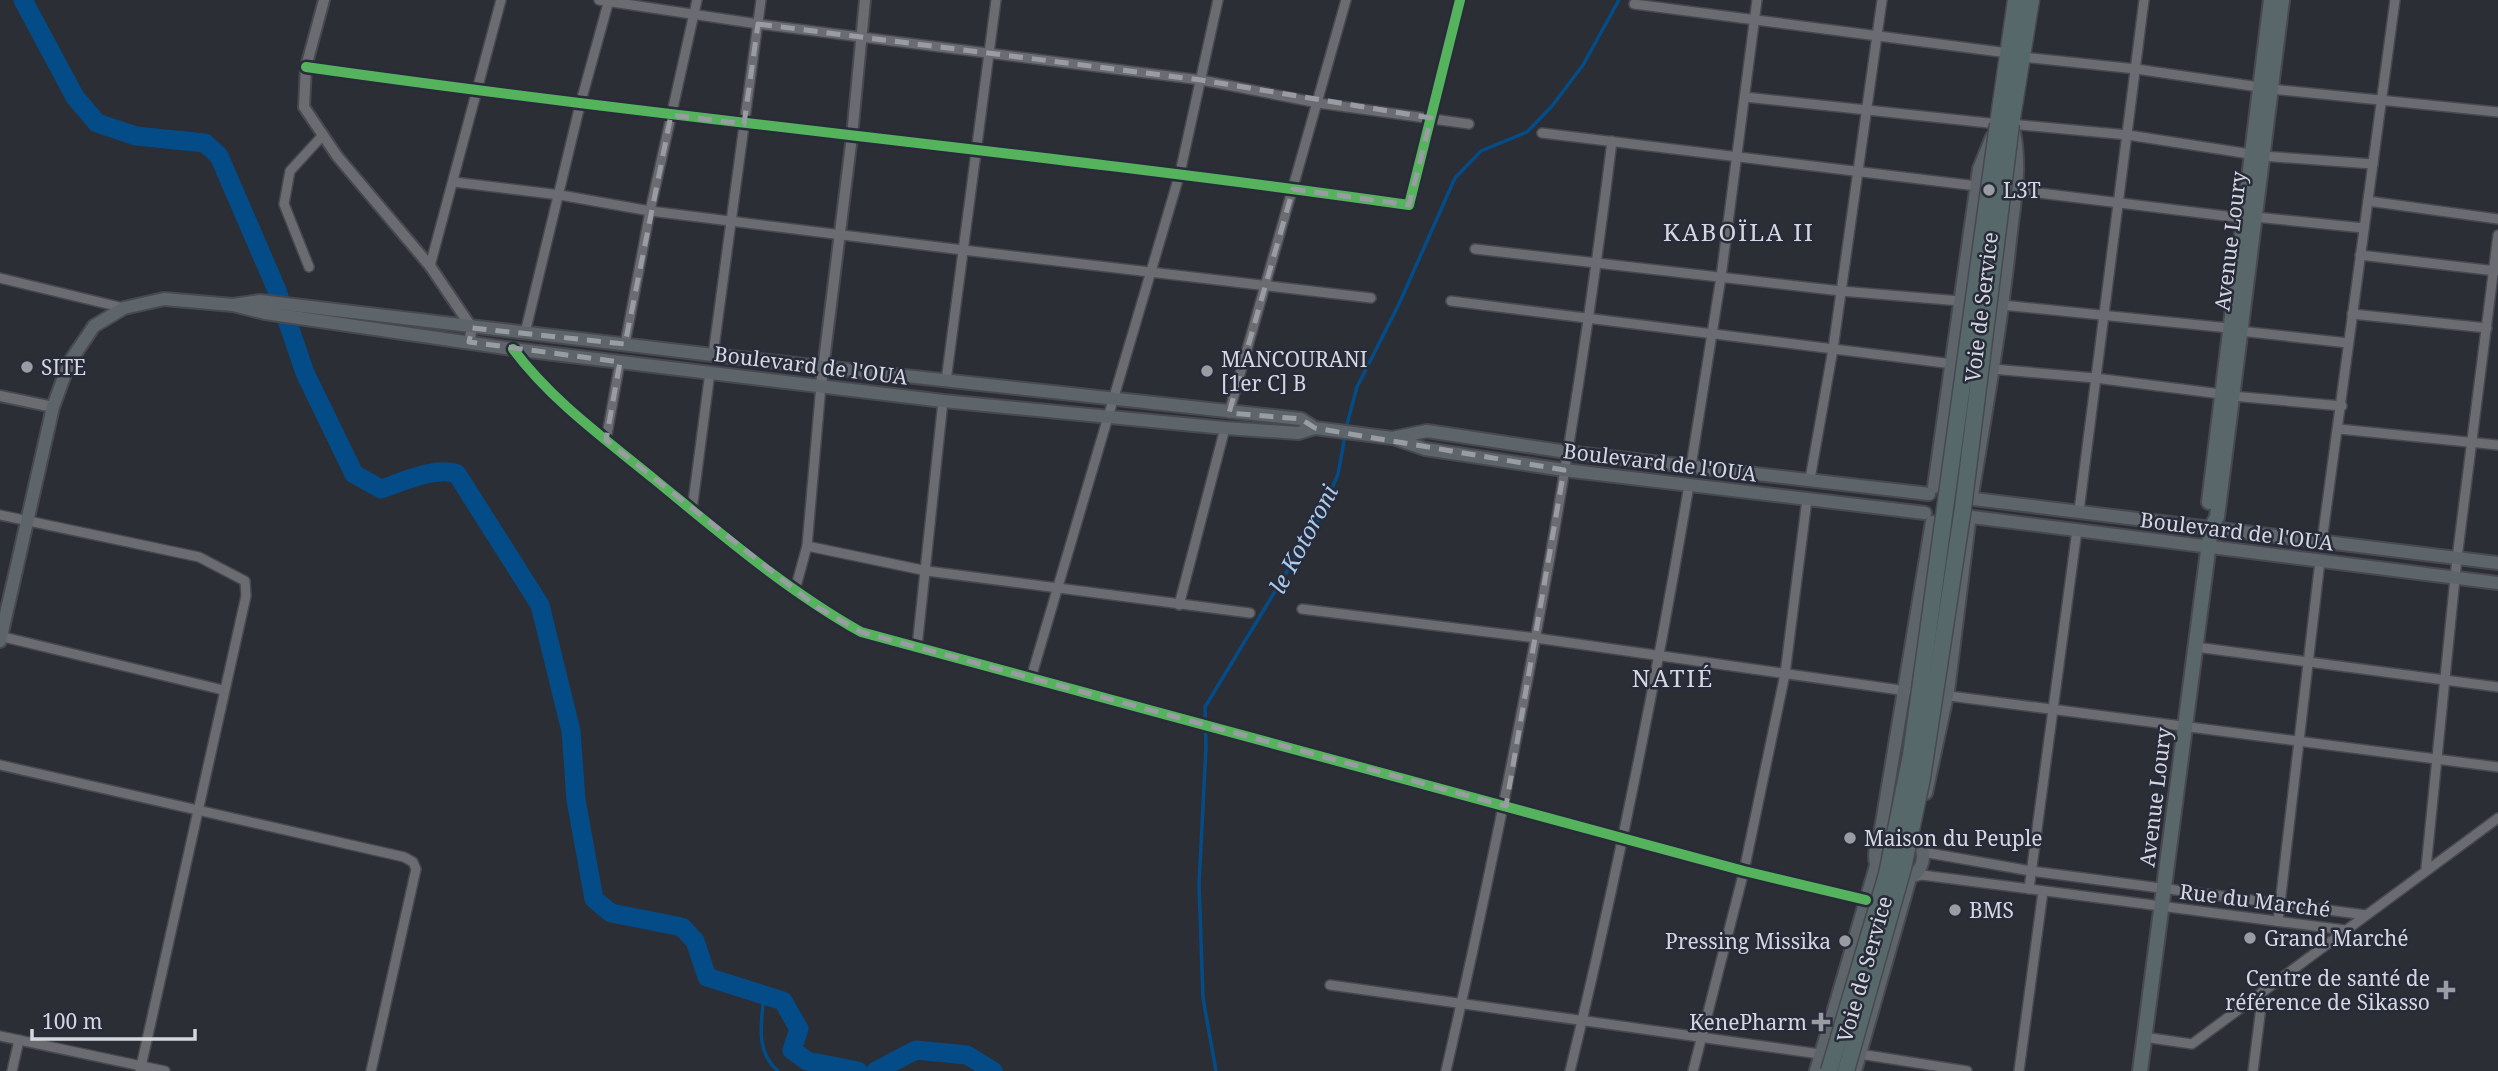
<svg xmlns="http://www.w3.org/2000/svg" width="2498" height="1071" font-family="'Noto Serif',serif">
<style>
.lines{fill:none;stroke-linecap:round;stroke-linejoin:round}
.stream{stroke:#044c87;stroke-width:3.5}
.river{stroke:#044c87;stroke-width:19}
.minor-casing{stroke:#484950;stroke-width:12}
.tertiary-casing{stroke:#484950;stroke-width:14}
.secondary-casing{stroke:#484950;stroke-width:16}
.primary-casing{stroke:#484950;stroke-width:18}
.trunk-casing{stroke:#484950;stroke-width:19}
.minor{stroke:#6b6c71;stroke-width:9}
.tertiary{stroke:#6b6c71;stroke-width:10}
.secondary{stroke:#5d656a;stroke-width:12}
.primary{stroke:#59666a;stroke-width:14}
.trunk{stroke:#56686a;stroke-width:16}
.trunk-bridge-casing{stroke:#484950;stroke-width:19;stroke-linecap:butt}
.trunk-bridge{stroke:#56686a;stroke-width:16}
.cycleway-casing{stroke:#282b39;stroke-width:15}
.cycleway{stroke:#56b35d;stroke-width:10}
.marked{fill:none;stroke:#9a9ca4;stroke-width:5;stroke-dasharray:14 9;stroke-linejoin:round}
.poi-dot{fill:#9a9ca4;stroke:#282b39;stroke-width:2.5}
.labels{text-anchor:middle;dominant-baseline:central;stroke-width:5;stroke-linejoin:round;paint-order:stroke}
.poi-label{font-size:21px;fill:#d5d7e0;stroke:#282b39;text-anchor:start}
.street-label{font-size:21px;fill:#d5d7e0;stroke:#282b39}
.water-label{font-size:23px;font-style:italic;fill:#aacaee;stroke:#282b39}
.quarter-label{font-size:24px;letter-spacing:2px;fill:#d5d7e0;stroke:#282b39}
</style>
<rect width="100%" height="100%" fill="#2c2e35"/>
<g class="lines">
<g class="stream">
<path d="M1346,428L1357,387L1399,304L1455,178L1481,151L1527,132L1552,106L1583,65L1619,0"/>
<path d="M764,993C762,1022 754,1050 778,1071"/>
<path d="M1216,1071L1203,998L1199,885L1206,747L1205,707L1320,517L1338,474L1345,436"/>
</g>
<g class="river">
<path d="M23,0L75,97L97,123L136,136L205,143L219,156L276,288L305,373L354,474L381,489C402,482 436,466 457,474L540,605L571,731L576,800L594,899L611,913L682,927L695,941L707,977L783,1001L799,1029L792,1050L807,1061L858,1071"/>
<path d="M876,1071L916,1050L967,1055L993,1071"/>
</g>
<g class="minor-casing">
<g id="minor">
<path d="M599,0L758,24L1201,80L1318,103L1469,124"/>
<path d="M1634,4L2008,53"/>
<path d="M2022,57L2136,69L2259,87"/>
<path d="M306,67C673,119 1042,153 1409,205L1460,0"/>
<path d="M2271,89L2498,112"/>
<path d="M1745,97L1998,124"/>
<path d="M2011,124L2128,135L2250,154"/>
<path d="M1542,133L1977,186"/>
<path d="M2262,156L2373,164"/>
<path d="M454,182L560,195L650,211L963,250L1371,298"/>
<path d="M2015,190L2242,218"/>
<path d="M2368,201L2498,219"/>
<path d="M2255,217L2364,228"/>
<path d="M1475,249L1841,291L1960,301"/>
<path d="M2360,255L2496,271"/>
<path d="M430,266L501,0"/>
<path d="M309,267L284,204L290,171L323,135"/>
<path d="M0,278L124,308"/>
<path d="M1451,301L1953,364"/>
<path d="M2002,305L2229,328"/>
<path d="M2352,314L2487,328"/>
<path d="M2240,331L2348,343"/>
<path d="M525,333L580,105L609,0"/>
<path d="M625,344L650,211L697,0"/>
<path d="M513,349C552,401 604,438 654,479C720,533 786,590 861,632L1744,871L1866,900"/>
<path d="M713,355L761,0"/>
<path d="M1993,369L2095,378L2221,394"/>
<path d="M946,381L996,0"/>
<path d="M2232,396L2342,406"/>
<path d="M1229,413L1346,0"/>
<path d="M2339,429L2498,445"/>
<path d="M606,440L620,362"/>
<path d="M1691,466L1721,277L1757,0"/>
<path d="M1810,479L1833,349L1882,0"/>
<path d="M692,510L710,372"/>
<path d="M2079,511L2144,0"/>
<path d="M0,515L199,557L245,581L246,596L140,1071"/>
<path d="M2322,541L2395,0"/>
<path d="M807,546L927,571L1250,613"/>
<path d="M795,590L807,546L821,385"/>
<path d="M1179,605L1225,428"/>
<path d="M1302,609L1536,638L1907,691"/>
<path d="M0,636L223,690"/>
<path d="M917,647L943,401"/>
<path d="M2196,647L2498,687"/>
<path d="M1031,678L1180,173L1218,0"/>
<path d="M1942,695L2498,767"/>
<path d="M0,765L404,857L413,862L416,869L371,1071"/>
<path d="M1923,852L2031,871L2366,915"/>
<path d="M2426,868L2457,558L2498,235"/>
<path d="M1910,878L1922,875L2345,930"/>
<path d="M2029,889L2077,530"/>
<path d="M2278,921L2320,561"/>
<path d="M1330,985L1820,1054"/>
<path d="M0,1036L165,1071"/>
<path d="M2144,1037L2192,1044L2498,818"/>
<path d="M1860,1054L1967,1071"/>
<path d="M12,1071L19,1040"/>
<path d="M1446,1071C1516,764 1574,454 1612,141"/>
<path d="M1570,1071C1617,877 1656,682 1689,485"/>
<path d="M1693,1071L1744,871L1785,674L1807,499"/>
<path d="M2019,1071L2043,891"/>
<path d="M2253,1071L2263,991"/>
</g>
</g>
<g class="tertiary-casing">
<g id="tertiary">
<path d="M324,0L306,67L304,107L337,156L430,266L472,328L469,342"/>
<path d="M821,385L852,136L865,0"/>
<path d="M0,396L53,407"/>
</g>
</g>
<g class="secondary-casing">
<g id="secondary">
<path d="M233,305L260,301L713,355L1301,419L1315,428L1392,438L1427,431L1567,452L1929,494"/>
<path d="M1396,439L1425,449L1564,470L1925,513"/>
<path d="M1934,487L1979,169L1992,137"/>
<path d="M1972,495C1986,410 2001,326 2010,240C2014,203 2022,165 2013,128"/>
<path d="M1974,499L2498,563"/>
<path d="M1972,517L2498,583"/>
<path d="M0,641L53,407L69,363L94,326L124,308L164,299L233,305L265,313L513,349L943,401L1225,428L1298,433L1315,428"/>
<path d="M1926,793L1948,691L1969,522"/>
<circle cx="1899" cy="856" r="24"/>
<path d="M1879,841L1932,522"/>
<path d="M1816,1071L1876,866"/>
<path d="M1855,1071L1910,878"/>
</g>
</g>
<g class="primary-casing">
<g id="primary">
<path d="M2209,502L2271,0"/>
<path d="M2140,1071L2211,528L2217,517L2282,0"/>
</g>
</g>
<g class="trunk-casing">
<g id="trunk">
<path d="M1998,124L2016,0"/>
<path d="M2011,124L2031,0"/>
</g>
</g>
<use href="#minor" class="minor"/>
<use href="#tertiary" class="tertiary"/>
<use href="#secondary" class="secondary"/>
<use href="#primary" class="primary"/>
<use href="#trunk" class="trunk"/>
<g class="trunk-bridge-casing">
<g id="trunk-bridge">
<path d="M1829,1071L1887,874L1911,755L1998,124"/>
<path d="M1846,1071L1903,868L1922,778L1963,508L2011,124"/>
</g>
</g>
<use href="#trunk-bridge" class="trunk-bridge"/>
<g class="cycleway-casing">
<g id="cycleway">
<path d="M306,67C673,119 1042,153 1409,205L1460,0"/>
<path d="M513,349C552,401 604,438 654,479C720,533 786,590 861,632L1744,871L1866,900"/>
</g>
</g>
<use href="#cycleway" class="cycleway"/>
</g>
<path class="marked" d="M758,24L1201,80L1431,118L1409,205L1293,189L1229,413L1301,419L1315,428L1564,470L1506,806L861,632L817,607L606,440L620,362L469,342L472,328L625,344L671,115L744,124Z"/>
<g class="poi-dot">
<circle cx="1989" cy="190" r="7"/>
<circle cx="27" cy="367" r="7"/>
<circle cx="1207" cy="371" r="7"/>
<circle cx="1850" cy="838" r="7"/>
<circle cx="1955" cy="910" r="7"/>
<circle cx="2250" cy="938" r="7"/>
<circle cx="1845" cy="941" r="7"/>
<path d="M2442.5 979.5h7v7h7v7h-7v7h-7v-7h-7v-7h7z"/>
<path d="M1817.5 1011.5h7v7h7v7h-7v7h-7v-7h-7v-7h7z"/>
</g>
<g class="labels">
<g class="poi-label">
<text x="2003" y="190">L3T</text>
<text x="1221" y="359">MANCOURANI<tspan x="1221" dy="24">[1er C] B</tspan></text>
<text x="41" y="367">SITE</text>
<text x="1864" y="838">Maison du Peuple</text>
<text x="1969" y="910">BMS</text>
<text x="2264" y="938">Grand Marché</text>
<text x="1831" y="941" text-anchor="end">Pressing Missika</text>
<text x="2430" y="978" text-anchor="end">Centre de santé de<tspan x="2430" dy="24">référence de Sikasso</tspan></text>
<text x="1807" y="1022" text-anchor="end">KenePharm</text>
</g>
<g class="street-label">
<text transform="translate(2230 241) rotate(-83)">Avenue Loury</text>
<text transform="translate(1981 307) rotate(-83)">Voie de Service</text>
<text transform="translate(811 365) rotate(7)">Boulevard de l'OUA</text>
<text transform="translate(1660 462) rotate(7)">Boulevard de l'OUA</text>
<text transform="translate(2237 531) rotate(7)">Boulevard de l'OUA</text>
<text transform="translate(2155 797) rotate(-83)">Avenue Loury</text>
<text transform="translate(2255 900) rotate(7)">Rue du Marché</text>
<text transform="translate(1864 969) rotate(-74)">Voie de Service</text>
</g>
<g class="water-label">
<text transform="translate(1303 539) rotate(-62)">le Kotoroni</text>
</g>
<g class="quarter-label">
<text x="1739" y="231">KABOÏLA II</text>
<text x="1673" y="677">NATIÉ</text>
</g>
</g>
<path d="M32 1029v10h163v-10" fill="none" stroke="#d5d7e0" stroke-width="3.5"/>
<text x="42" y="1029" font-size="21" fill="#d5d7e0" stroke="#282b39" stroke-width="5" paint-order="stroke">100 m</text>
</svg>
